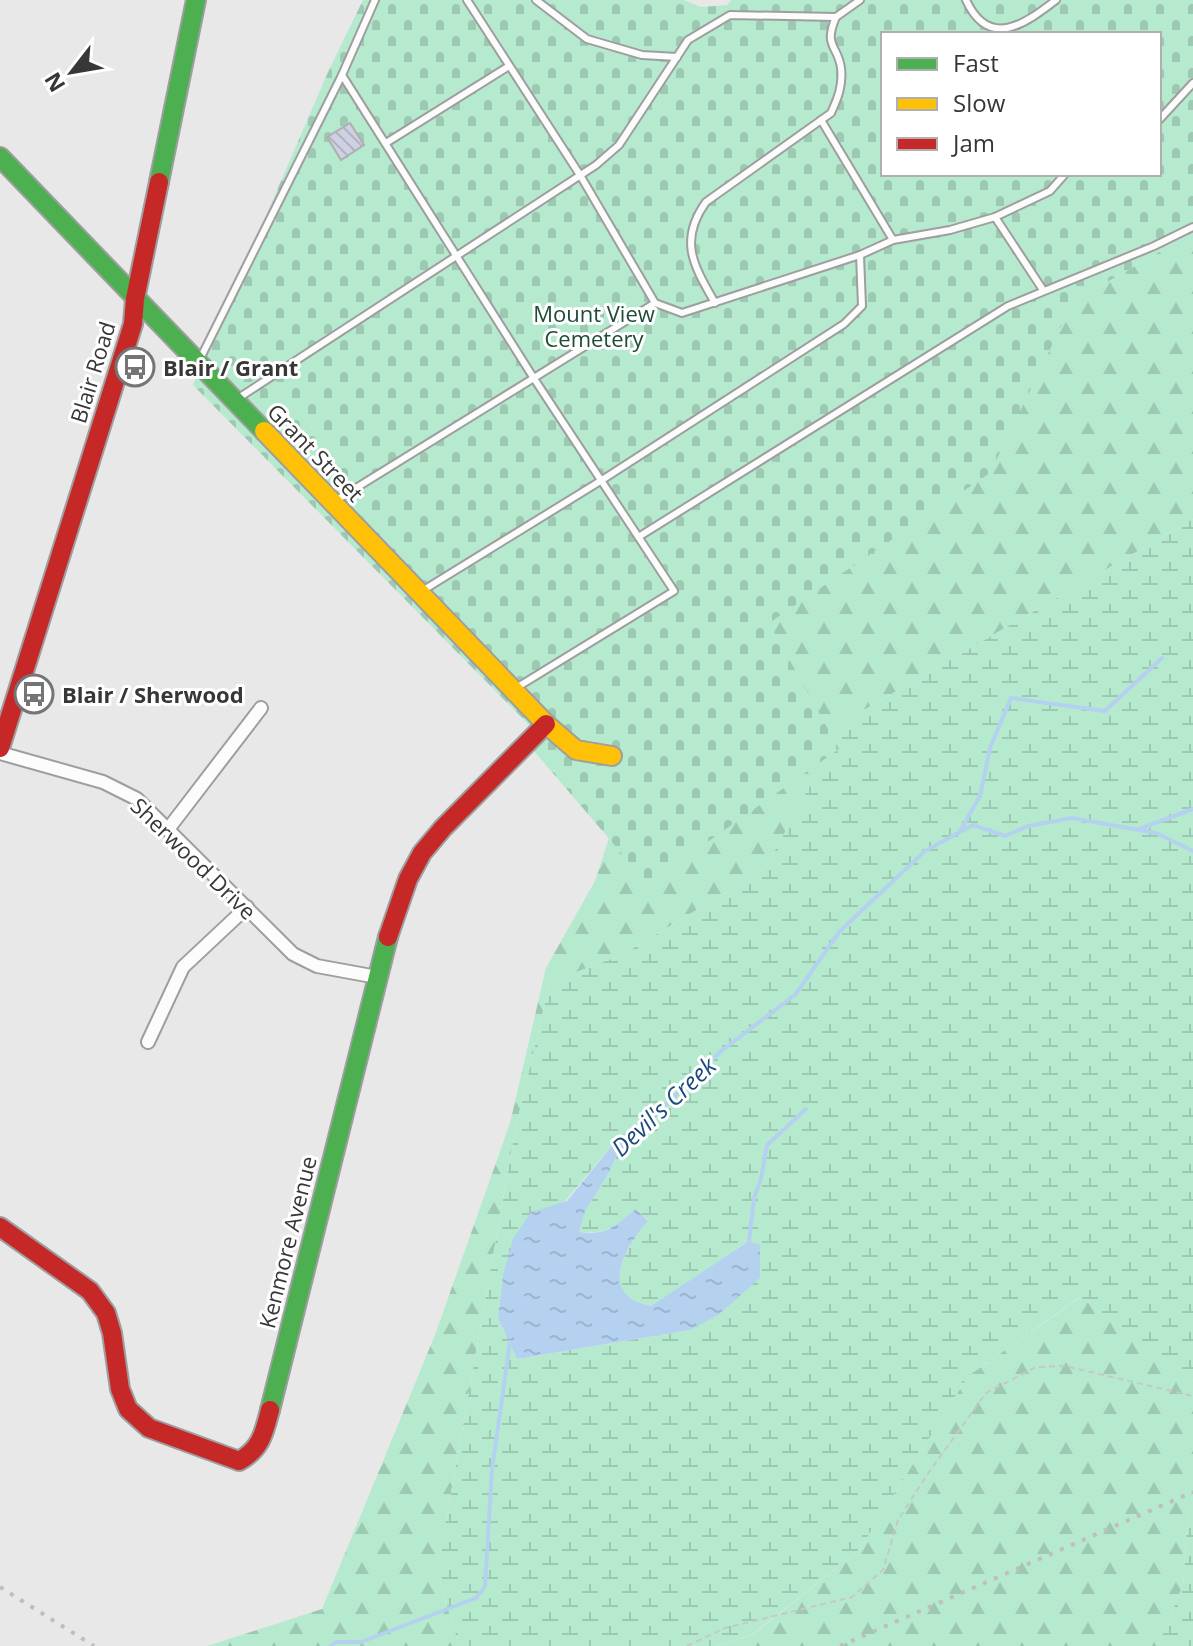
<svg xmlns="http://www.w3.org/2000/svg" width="1193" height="1646" font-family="'Open Sans',sans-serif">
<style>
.forest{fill:url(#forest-firs)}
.wetland{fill:url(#wetland-marsh);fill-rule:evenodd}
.cemetery{fill:url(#cemetery-stones);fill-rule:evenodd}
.water{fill:url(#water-ripples)}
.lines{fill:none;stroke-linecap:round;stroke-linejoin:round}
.stream{stroke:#b4d1f0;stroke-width:4}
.building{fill:url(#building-back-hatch);stroke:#afafaf;stroke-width:2}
.lane-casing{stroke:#9e9e9f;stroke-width:10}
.street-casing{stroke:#9e9e9f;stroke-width:16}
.fast-casing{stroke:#9e9e9f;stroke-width:22}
.slow-casing{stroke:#9e9e9f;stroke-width:22}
.jam-casing{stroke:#9e9e9f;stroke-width:22}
.path{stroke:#c7c7c8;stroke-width:2;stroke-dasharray:6 4;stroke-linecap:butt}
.lane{stroke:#fcfcfc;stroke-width:6}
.street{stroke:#fcfcfc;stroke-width:12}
.fast{stroke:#4caf50;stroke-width:18}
.slow{stroke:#ffc107;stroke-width:18}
.jam{stroke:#c62828;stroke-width:18}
.rail{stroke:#bebebe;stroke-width:4;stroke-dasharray:4 8;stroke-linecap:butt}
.labels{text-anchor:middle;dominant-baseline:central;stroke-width:6;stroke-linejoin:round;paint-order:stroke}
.park-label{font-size:22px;fill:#1f4c35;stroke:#fff}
.poi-label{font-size:22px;font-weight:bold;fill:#373738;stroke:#fff;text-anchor:start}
.street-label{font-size:22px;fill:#373738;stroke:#fff}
.water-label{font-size:24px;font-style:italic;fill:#1a4b7b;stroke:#fff}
</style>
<defs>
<pattern id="forest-firs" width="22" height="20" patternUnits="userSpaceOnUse" patternTransform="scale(2)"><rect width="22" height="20" fill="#b6eacf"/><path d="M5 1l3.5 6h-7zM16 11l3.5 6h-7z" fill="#9dc9b2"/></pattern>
<pattern id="wetland-marsh" width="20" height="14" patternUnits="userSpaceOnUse" patternTransform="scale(2)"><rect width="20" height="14" fill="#b6eacf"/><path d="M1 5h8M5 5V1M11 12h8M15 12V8" fill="none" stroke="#9dc9b2"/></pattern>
<pattern id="cemetery-stones" width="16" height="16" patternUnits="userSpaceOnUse" patternTransform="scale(2)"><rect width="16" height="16" fill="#b6eacf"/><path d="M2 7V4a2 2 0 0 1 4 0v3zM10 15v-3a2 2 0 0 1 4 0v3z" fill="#9dc9b2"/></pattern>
<pattern id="water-ripples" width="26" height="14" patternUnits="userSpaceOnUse" patternTransform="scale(2)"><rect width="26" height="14" fill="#b4d1f0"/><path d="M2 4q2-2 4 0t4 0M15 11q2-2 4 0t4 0" fill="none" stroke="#9bb4cf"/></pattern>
<pattern id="building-back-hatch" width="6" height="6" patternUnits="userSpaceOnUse" patternTransform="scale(2)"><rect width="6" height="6" fill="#cfd0e1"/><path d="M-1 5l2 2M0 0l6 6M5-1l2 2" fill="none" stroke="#b2b3c2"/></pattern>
</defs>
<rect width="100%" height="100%" fill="#e8e8e9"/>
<g class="forest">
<path d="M1193,232V519L845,721L765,869L622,955L550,982L516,1126L437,1572L459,1646H207L322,1609L435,1335L510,1123L546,968L595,881L609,838L768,623L1073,302Z"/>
<path d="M1081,1297L1193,1381V1509L1188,1511L1183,1585L1158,1646H717L754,1634L859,1550L968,1376Z"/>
</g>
<g class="wetland">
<path d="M1193,519V1381L1080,1297L968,1376L859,1550L753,1634L717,1646H459L437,1572L516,1126L550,982L622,955L765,869L845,721ZM619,1137L637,1141L618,1153L607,1176L585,1211L578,1232C606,1235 615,1226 636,1210L648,1220C634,1239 601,1281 633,1300C638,1303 646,1304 652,1306L749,1241L690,1330L517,1359L498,1318L503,1275Z"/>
<path d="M1193,1509V1646H1158L1183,1585L1188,1511Z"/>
</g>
<path class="cemetery" d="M363,0H684L701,7L727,5L731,0H1193V232L1073,302L990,473L769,623L839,749L648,884L527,743L535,731L193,385L328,72ZM883,34H1159V174H883Z"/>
<path class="water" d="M646,1119L654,1122L637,1141L618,1153L607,1176L585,1211L579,1232C606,1236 615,1226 636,1209L648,1221C633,1238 602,1281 633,1300C638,1303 646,1304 651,1306L749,1241L760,1245V1278L718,1315L690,1330L517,1359L498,1318L503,1275L513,1239L531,1212L567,1201L619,1137Z"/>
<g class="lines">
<g class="stream">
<path d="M1139,829L1193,809"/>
<path d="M960,831L980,796L990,748L1011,698L1105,711L1162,658"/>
<path d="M646,1124L721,1051L795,995L840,931L925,851L973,825L1005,836L1028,826L1072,818L1156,833L1193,851"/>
<path d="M749,1241L754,1198L761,1179L767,1145L806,1109"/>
<path d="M331,1646L336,1642H361L476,1598L485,1587L492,1470L510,1342"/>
</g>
</g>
<path class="building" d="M350,123L364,145L341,160L327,137Z"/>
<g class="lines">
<g class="lane-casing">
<g id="lane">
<path d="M467,0L580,175L655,303"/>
<path d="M536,0L587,39L642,55L677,57"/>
<path d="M966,0C989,50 1025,24 1056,0"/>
<path d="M342,75L533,377L674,591L516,688"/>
<path d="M821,120L893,240"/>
<path d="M1159,120L1193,83"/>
<path d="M386,143L509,66"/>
<path d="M995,217L1043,290"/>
<path d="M715,303C694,266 678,241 706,202L831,113C838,98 843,85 841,68C838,45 823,47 836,17"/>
<path d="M199,361L342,75L375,0"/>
<path d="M237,399L596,165L619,145L688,40L730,15L836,17L860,0"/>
<path d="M335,501L655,303L682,313L860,255L893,240L950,230L995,217L1050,191L1065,174"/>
<path d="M640,536L1008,306L1154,246L1193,227"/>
<path d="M422,591L602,480L844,324L862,306L860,255"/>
</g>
</g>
<g class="street-casing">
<g id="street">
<path d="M0,753L103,782L137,799L293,954L317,966L377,977"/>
<path d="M169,828L261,708"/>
<path d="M148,1042L183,967L247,907"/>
</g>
</g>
<g class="fast-casing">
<g id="fast">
<path d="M0,157L264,431"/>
<path d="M159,182L196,0"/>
<path d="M270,1410L388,937"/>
</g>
</g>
<g class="slow-casing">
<path id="slow" d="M264,431L546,724L576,750L612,756"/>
</g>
<g class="jam-casing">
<g id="jam">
<path d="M0,748L133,324L135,299L159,182"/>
<path d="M388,937L408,879L422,853L443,828L546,724"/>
<path d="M0,1227L90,1291L106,1313L112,1333L120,1389L128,1409L149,1428L239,1461C261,1449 264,1433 270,1410"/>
</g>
</g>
<path class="path" d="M687,1646L725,1628L852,1597L883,1570L898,1520L929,1472L986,1393L1036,1367L1065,1366L1193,1396"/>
<use href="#lane" class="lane"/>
<use href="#street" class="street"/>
<use href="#fast" class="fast"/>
<use href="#slow" class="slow"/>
<use href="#jam" class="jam"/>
<g class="rail">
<path d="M0,1587L94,1646"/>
<path d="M840,1646L1193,1492"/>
</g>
</g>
<defs>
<g id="bus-ring" transform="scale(2)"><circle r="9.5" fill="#fff" stroke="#757576" stroke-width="1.5"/><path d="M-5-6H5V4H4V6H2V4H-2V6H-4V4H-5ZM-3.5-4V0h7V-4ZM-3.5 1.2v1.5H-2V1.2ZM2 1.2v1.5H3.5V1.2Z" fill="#757576"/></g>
</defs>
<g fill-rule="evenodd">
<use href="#bus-ring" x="135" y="367"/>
<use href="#bus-ring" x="34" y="694"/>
</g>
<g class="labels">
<g class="park-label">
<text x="594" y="313">Mount View<tspan x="594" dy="25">Cemetery</tspan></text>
</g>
<g class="poi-label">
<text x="163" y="367">Blair / Grant</text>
<text x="62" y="694">Blair / Sherwood</text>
</g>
<g class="street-label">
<text transform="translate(92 372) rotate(-73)">Blair Road</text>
<text transform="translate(316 452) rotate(46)">Grant Street</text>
<text transform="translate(194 858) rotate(44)">Sherwood Drive</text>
<text transform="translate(287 1242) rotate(-76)">Kenmore Avenue</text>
</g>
<g class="water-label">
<text transform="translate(663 1106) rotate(-43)">Devil's Creek</text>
</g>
</g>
<rect x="881" y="32" width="280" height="144" fill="#ffffff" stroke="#afafaf" stroke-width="2"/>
<rect x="897" y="58" width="40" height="12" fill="#4caf50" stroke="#afafaf" stroke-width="2"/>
<text x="953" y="72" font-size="24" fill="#373738">Fast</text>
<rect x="897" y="98" width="40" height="12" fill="#ffc107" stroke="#afafaf" stroke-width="2"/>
<text x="953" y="112" font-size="24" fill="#373738">Slow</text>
<rect x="897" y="138" width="40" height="12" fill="#c62828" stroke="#afafaf" stroke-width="2"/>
<text x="953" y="152" font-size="24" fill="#373738">Jam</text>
<g transform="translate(72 72) rotate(239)" stroke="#ffffff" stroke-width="6" paint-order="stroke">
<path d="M0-6L14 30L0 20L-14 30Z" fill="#373738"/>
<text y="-12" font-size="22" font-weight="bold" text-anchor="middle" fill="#373738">N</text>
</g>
</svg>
